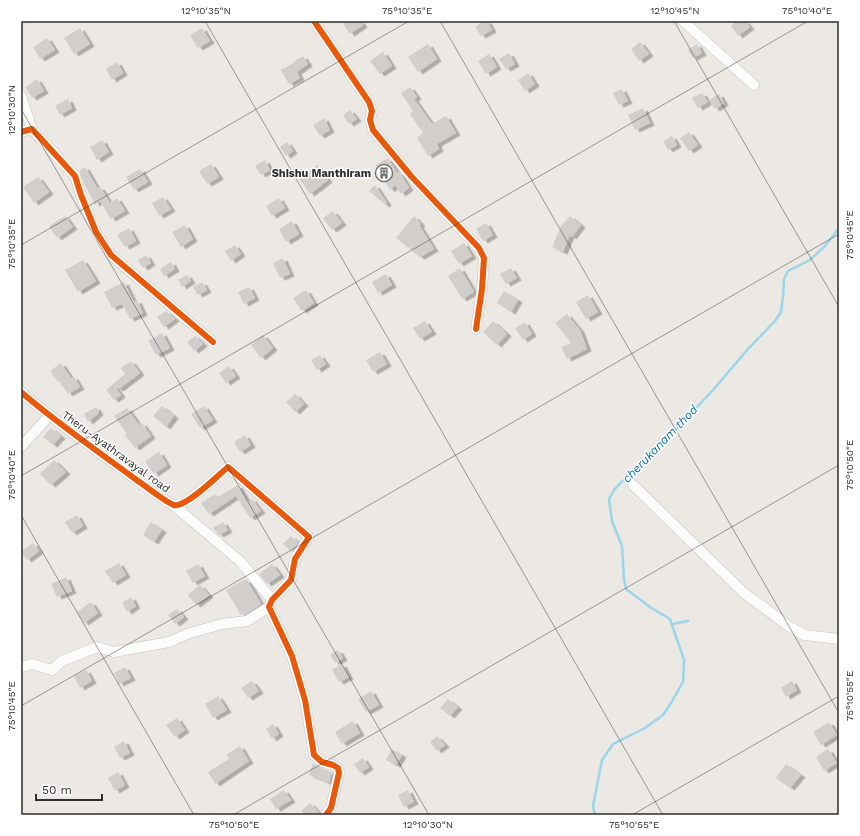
<svg xmlns="http://www.w3.org/2000/svg" width="860" height="836" font-family="'Work Sans',sans-serif">
<style>
.lines{fill:none;stroke-linecap:round;stroke-linejoin:round}
.stream{stroke:#99d6ec;stroke-width:2.5}
.building{fill:#d1cecb;filter:url(#shadow)}
.minor-casing{stroke:#c5c4c5;stroke-width:11}
.minor{stroke:#fcfcfb;stroke-width:10}
.cycleway-casing{stroke:#fff;stroke-width:8}
.cycleway{stroke:#e8590c;stroke-width:6}
.ticks{fill:none;stroke:#2e2e2e;stroke-width:1;stroke-opacity:0.45}
.labels{text-anchor:middle;dominant-baseline:central;stroke-width:3;stroke-linejoin:round;paint-order:stroke}
.poi-label{font-size:11px;font-weight:bold;fill:#2e2e2e;stroke:#fff;text-anchor:end}
.street-label{font-size:11px;fill:#2e2e2e;stroke:#fff}
.water-label{font-size:12px;font-style:italic;fill:#0d6fa3;stroke:#fff}
.neatline{fill:none;stroke:#2e2e2e;stroke-width:1.5}
.ticks-label{font-size:10px;text-anchor:middle;fill:#2e2e2e}
</style>
<defs>
<filter id="shadow"><feDropShadow dx="4.5" dy="2.5" stdDeviation="0" flood-color="#0004"/></filter>
</defs>
<rect width="100%" height="100%" fill="#ece8e4"/>
<g class="lines">
<g class="stream">
<path d="M672,624L688,621"/>
<path d="M595,815L593,806L602,760L613,744L645,728L663,715L671,703L683,682L684,660L670,619L650,607L626,589L624,579L622,546L612,521L609,499L614,490L627,476L666,440L713,390L748,349L775,321L781,312L783,297L784,279L788,271L810,260L825,246L839,228"/>
</g>
</g>
<g class="building">
<path d="M347,21H360L363,25L350,34L343,24Z"/>
<path d="M484,21H487L492,30L481,36L475,27Z"/>
<path d="M737,21H745L750,27L738,36L731,26Z"/>
<path d="M80,28L90,44L74,54L64,38Z"/>
<path d="M202,28L210,41L198,48L190,35Z"/>
<path d="M47,38L55,50L40,59L33,47Z"/>
<path d="M640,42L649,54L639,61L631,49Z"/>
<path d="M428,44L437,59L418,72L408,57Z"/>
<path d="M697,44L702,53L693,58L688,50Z"/>
<path d="M383,52L392,66L380,74L370,61Z"/>
<path d="M509,53L515,64L506,69L499,59Z"/>
<path d="M489,54L497,67L486,74L478,61Z"/>
<path d="M303,56L308,64L297,72L300,78L289,84L281,70L295,62L294,61Z"/>
<path d="M117,62L123,73L112,80L106,69Z"/>
<path d="M528,73L535,84L525,91L518,80Z"/>
<path d="M37,79L44,91L32,98L25,87Z"/>
<path d="M410,87L417,97L414,99L432,124L446,116L456,133L437,144L439,149L428,156L417,138L423,133L410,114L413,111L401,93Z"/>
<path d="M622,89L628,101L619,105L613,93Z"/>
<path d="M702,93L708,102L698,108L692,98Z"/>
<path d="M719,94L724,103L715,109L709,100Z"/>
<path d="M68,99L72,108L60,115L55,106Z"/>
<path d="M643,108L650,123L635,130L628,115Z"/>
<path d="M350,110L357,119L349,124L343,115Z"/>
<path d="M324,118L330,130L320,136L313,125Z"/>
<path d="M689,132L698,145L689,151L680,138Z"/>
<path d="M672,136L677,145L668,150L663,141Z"/>
<path d="M102,140L109,152L97,160L90,147Z"/>
<path d="M287,142L293,151L286,156L280,147Z"/>
<path d="M388,158L397,173L399,172L409,188L401,194L395,185L390,190L376,165Z"/>
<path d="M265,160L270,170L261,175L255,166Z"/>
<path d="M211,164L219,177L207,184L199,171Z"/>
<path d="M317,165L328,180L310,194L299,179Z"/>
<path d="M85,167L97,188L100,187L110,203L117,198L125,211L111,219L100,201L95,204L85,185L79,171Z"/>
<path d="M140,169L148,182L134,190L126,177Z"/>
<path d="M38,177L49,192L34,203L23,187Z"/>
<path d="M375,185L387,203L385,205L369,191Z"/>
<path d="M163,197L171,209L159,216L152,203Z"/>
<path d="M279,198L285,208L272,216L266,206Z"/>
<path d="M333,211L342,223L332,230L323,218Z"/>
<path d="M65,216L73,227L57,238L49,226Z"/>
<path d="M414,216L421,224L419,225L434,249L420,257L396,238Z"/>
<path d="M570,216L581,225L572,237L570,235L563,252L552,247L561,226Z"/>
<path d="M292,221L299,234L286,242L279,229Z"/>
<path d="M486,223L493,235L483,241L476,229Z"/>
<path d="M185,225L193,239L181,247L172,232Z"/>
<path d="M129,228L136,241L125,247L117,235Z"/>
<path d="M464,243L472,256L459,264L451,251Z"/>
<path d="M235,245L241,254L231,261L225,251Z"/>
<path d="M146,255L151,263L143,268L138,260Z"/>
<path d="M283,258L290,274L280,278L273,263Z"/>
<path d="M83,260L96,281L78,292L65,270Z"/>
<path d="M171,262L175,269L164,276L160,269Z"/>
<path d="M460,268L474,292L462,299L448,276Z"/>
<path d="M511,268L517,278L506,284L500,274Z"/>
<path d="M386,274L392,285L378,293L372,282Z"/>
<path d="M187,275L191,281L182,287L178,280Z"/>
<path d="M124,282L134,302L137,300L143,313L130,319L122,304L112,308L104,292Z"/>
<path d="M202,282L207,290L198,295L193,287Z"/>
<path d="M249,287L255,298L244,304L238,292Z"/>
<path d="M306,290L314,303L302,311L293,298Z"/>
<path d="M504,291L518,300L511,312L497,303Z"/>
<path d="M588,295L598,312L586,319L576,302Z"/>
<path d="M166,311L175,319L164,327L157,317Z"/>
<path d="M567,314L580,330L587,349L567,359L561,347L571,343L555,323Z"/>
<path d="M425,321L432,332L420,339L413,328Z"/>
<path d="M493,321L507,334L497,345L483,332Z"/>
<path d="M525,322L532,334L523,340L515,328Z"/>
<path d="M162,333L170,348L156,355L148,341Z"/>
<path d="M263,335L273,348L261,358L251,345Z"/>
<path d="M195,336L203,344L194,351L187,342Z"/>
<path d="M380,352L387,364L373,372L366,360Z"/>
<path d="M320,355L326,364L317,370L311,360Z"/>
<path d="M131,361L140,373L119,389L114,385L121,395L114,400L106,390L125,374L121,368Z"/>
<path d="M61,363L71,378L74,377L80,387L68,394L59,381L58,382L50,371Z"/>
<path d="M229,366L236,376L226,383L219,373Z"/>
<path d="M295,394L304,404L295,412L286,402Z"/>
<path d="M162,406L174,416L166,427L153,416Z"/>
<path d="M204,406L213,420L200,428L191,414Z"/>
<path d="M96,407L99,413L88,422L84,414Z"/>
<path d="M127,408L139,425L142,423L151,436L135,448L125,435L127,434L114,416Z"/>
<path d="M51,428L61,436L53,445L43,437Z"/>
<path d="M245,435L251,445L240,452L234,442Z"/>
<path d="M159,452L167,465L154,474L145,461Z"/>
<path d="M54,460L66,472L51,485L40,474Z"/>
<path d="M238,485L248,502L252,499L261,511L250,518L236,496L209,514L201,503L215,494L218,497Z"/>
<path d="M77,515L83,526L72,533L65,522Z"/>
<path d="M151,522L162,530L154,542L143,535Z"/>
<path d="M223,522L228,530L219,535L213,528Z"/>
<path d="M291,536L298,542L292,552L283,544Z"/>
<path d="M33,543L39,551L27,560L21,552Z"/>
<path d="M119,563L126,575L113,583L105,571Z"/>
<path d="M198,564L205,576L193,583L186,571Z"/>
<path d="M272,564L280,575L267,584L259,574Z"/>
<path d="M66,577L72,591L57,597L51,584Z"/>
<path d="M244,580H247L261,604L245,615H241L226,590Z"/>
<path d="M200,585L209,595L196,605L188,595Z"/>
<path d="M131,597L136,606L127,612L122,603Z"/>
<path d="M91,602L98,613L84,623L77,612Z"/>
<path d="M177,609L184,617L175,624L168,615Z"/>
<path d="M338,650L343,658L335,663L330,655Z"/>
<path d="M342,664L349,677L339,682L332,670Z"/>
<path d="M125,667L131,678L119,684L114,673Z"/>
<path d="M86,670L92,681L80,688L74,676Z"/>
<path d="M252,681L259,691L248,698L241,688Z"/>
<path d="M792,681L797,690L786,697L781,688Z"/>
<path d="M371,691L379,705L366,712L358,699Z"/>
<path d="M218,696L227,710L213,718L205,704Z"/>
<path d="M448,699L458,707L450,716L440,708Z"/>
<path d="M177,718L185,730L175,737L166,725Z"/>
<path d="M353,721L360,733L342,744L335,732Z"/>
<path d="M829,722L837,735L821,745L813,732Z"/>
<path d="M273,724L279,734L272,739L266,729Z"/>
<path d="M437,736L445,745L437,751L430,742Z"/>
<path d="M124,741L130,753L120,758L114,747Z"/>
<path d="M240,746L249,761L215,784L208,772L229,759L227,754Z"/>
<path d="M392,749L402,755L396,765L386,760Z"/>
<path d="M828,749L837,763L824,771L816,757Z"/>
<path d="M363,758L369,767L360,773L354,764Z"/>
<path d="M313,763L320,768L332,772L329,783L309,775Z"/>
<path d="M786,764L801,775L790,788L776,778Z"/>
<path d="M118,772L125,785L115,791L108,778Z"/>
<path d="M284,790L291,800L276,809L270,799Z"/>
<path d="M408,790L414,802L404,807L398,795Z"/>
<path d="M310,803L320,814V815H305L301,811Z"/>
</g>
<g class="lines">
<g class="minor-casing">
<g id="minor">
<path d="M314,21L369,102L372,111L370,120L373,130L411,176L479,248L484,258L482,289L476,329"/>
<path d="M683,21L754,85"/>
<path d="M21,96L32,129"/>
<path d="M21,132L32,129L75,176L81,195L96,232L111,255L213,342"/>
<path d="M21,392C58,424 99,452 138,481C144,485 168,504 174,505C186,508 218,475 228,467L309,537L295,559L291,580L272,600L269,607L292,656L305,700L314,755L322,762L333,765L338,768L339,773L331,808L326,815"/>
<path d="M21,447L49,416"/>
<path d="M633,485L744,593L790,627L805,635L839,639"/>
<path d="M173,505L240,561L272,600"/>
<path d="M21,667L32,664L52,670L62,661L97,647L114,652L169,642L190,633L222,624L247,621L269,607"/>
</g>
</g>
<use href="#minor" class="minor"/>
<g class="cycleway-casing">
<g id="cycleway">
<path d="M314,21L369,102L372,111L370,120L373,130L411,176L479,248L484,258L482,289L476,329"/>
<path d="M21,132L32,129L75,176L81,195L96,232L111,255L213,342"/>
<path d="M21,392C58,424 99,452 138,481C144,485 168,504 174,505C186,508 218,475 228,467L309,537L295,559L291,580L272,600L269,607L292,656L305,700L314,755L322,762L333,765L338,768L339,773L331,808L326,815"/>
</g>
</g>
<use href="#cycleway" class="cycleway"/>
</g>
<path class="ticks" d="M205,21L663,815M440,21L839,713M674,21L839,307M21,109L429,815M21,245L409,21M21,476L808,21M21,515L194,815M21,706L839,234M233,815L839,465M632,815L839,696"/>
<defs>
<g id="building-ring" transform="scale(0.9)"><circle r="9.5" fill="#fff" stroke="#706f6e" stroke-width="1.5"/><path d="M-4-6H4V6H1V3H-1V6H-4ZM-2.5-4.3h1.7v1.8h-1.7ZM.8-4.3h1.7v1.8H.8ZM-2.5-1h1.7V.8h-1.7ZM.8-1h1.7V.8H.8Z" fill="#706f6e"/></g>
</defs>
<g fill-rule="evenodd">
<use href="#building-ring" x="384" y="173"/>
</g>
<g class="labels">
<g class="poi-label">
<text x="371" y="173">Shishu Manthiram</text>
</g>
<g class="street-label">
<text transform="translate(116 452) rotate(36)">Theru-Ayathravayal road</text>
</g>
<g class="water-label">
<text transform="translate(660 444) rotate(-46)">cherukanam thod</text>
</g>
</g>
<rect width="860" height="836" fill="none" stroke="#ffffff" stroke-width="44"/>
<path d="M36 794v6h66v-6" fill="none" stroke="#2e2e2e" stroke-width="2"/>
<text x="42" y="794" font-size="12" fill="#2e2e2e" stroke="#ffffff" stroke-width="3" paint-order="stroke">50 m</text>
<rect x="22" y="22" width="816" height="792" class="neatline"/>
<g class="ticks-label">
<text x="206" y="14">12°10'35"N</text>
<text x="407" y="14">75°10'35"E</text>
<text x="675" y="14">12°10'45"N</text>
<text x="807" y="14">75°10'40"E</text>
<text transform="translate(11 110) rotate(-90)" y="4">12°10'30"N</text>
<text transform="translate(849 235) rotate(-90)" y="4">75°10'45"E</text>
<text transform="translate(11 244) rotate(-90)" y="4">75°10'35"E</text>
<text transform="translate(849 465) rotate(-90)" y="4">75°10'50"E</text>
<text transform="translate(11 475) rotate(-90)" y="4">75°10'40"E</text>
<text transform="translate(849 696) rotate(-90)" y="4">75°10'55"E</text>
<text transform="translate(11 706) rotate(-90)" y="4">75°10'45"E</text>
<text x="234" y="828">75°10'50"E</text>
<text x="428" y="828">12°10'30"N</text>
<text x="634" y="828">75°10'55"E</text>
</g>
</svg>
